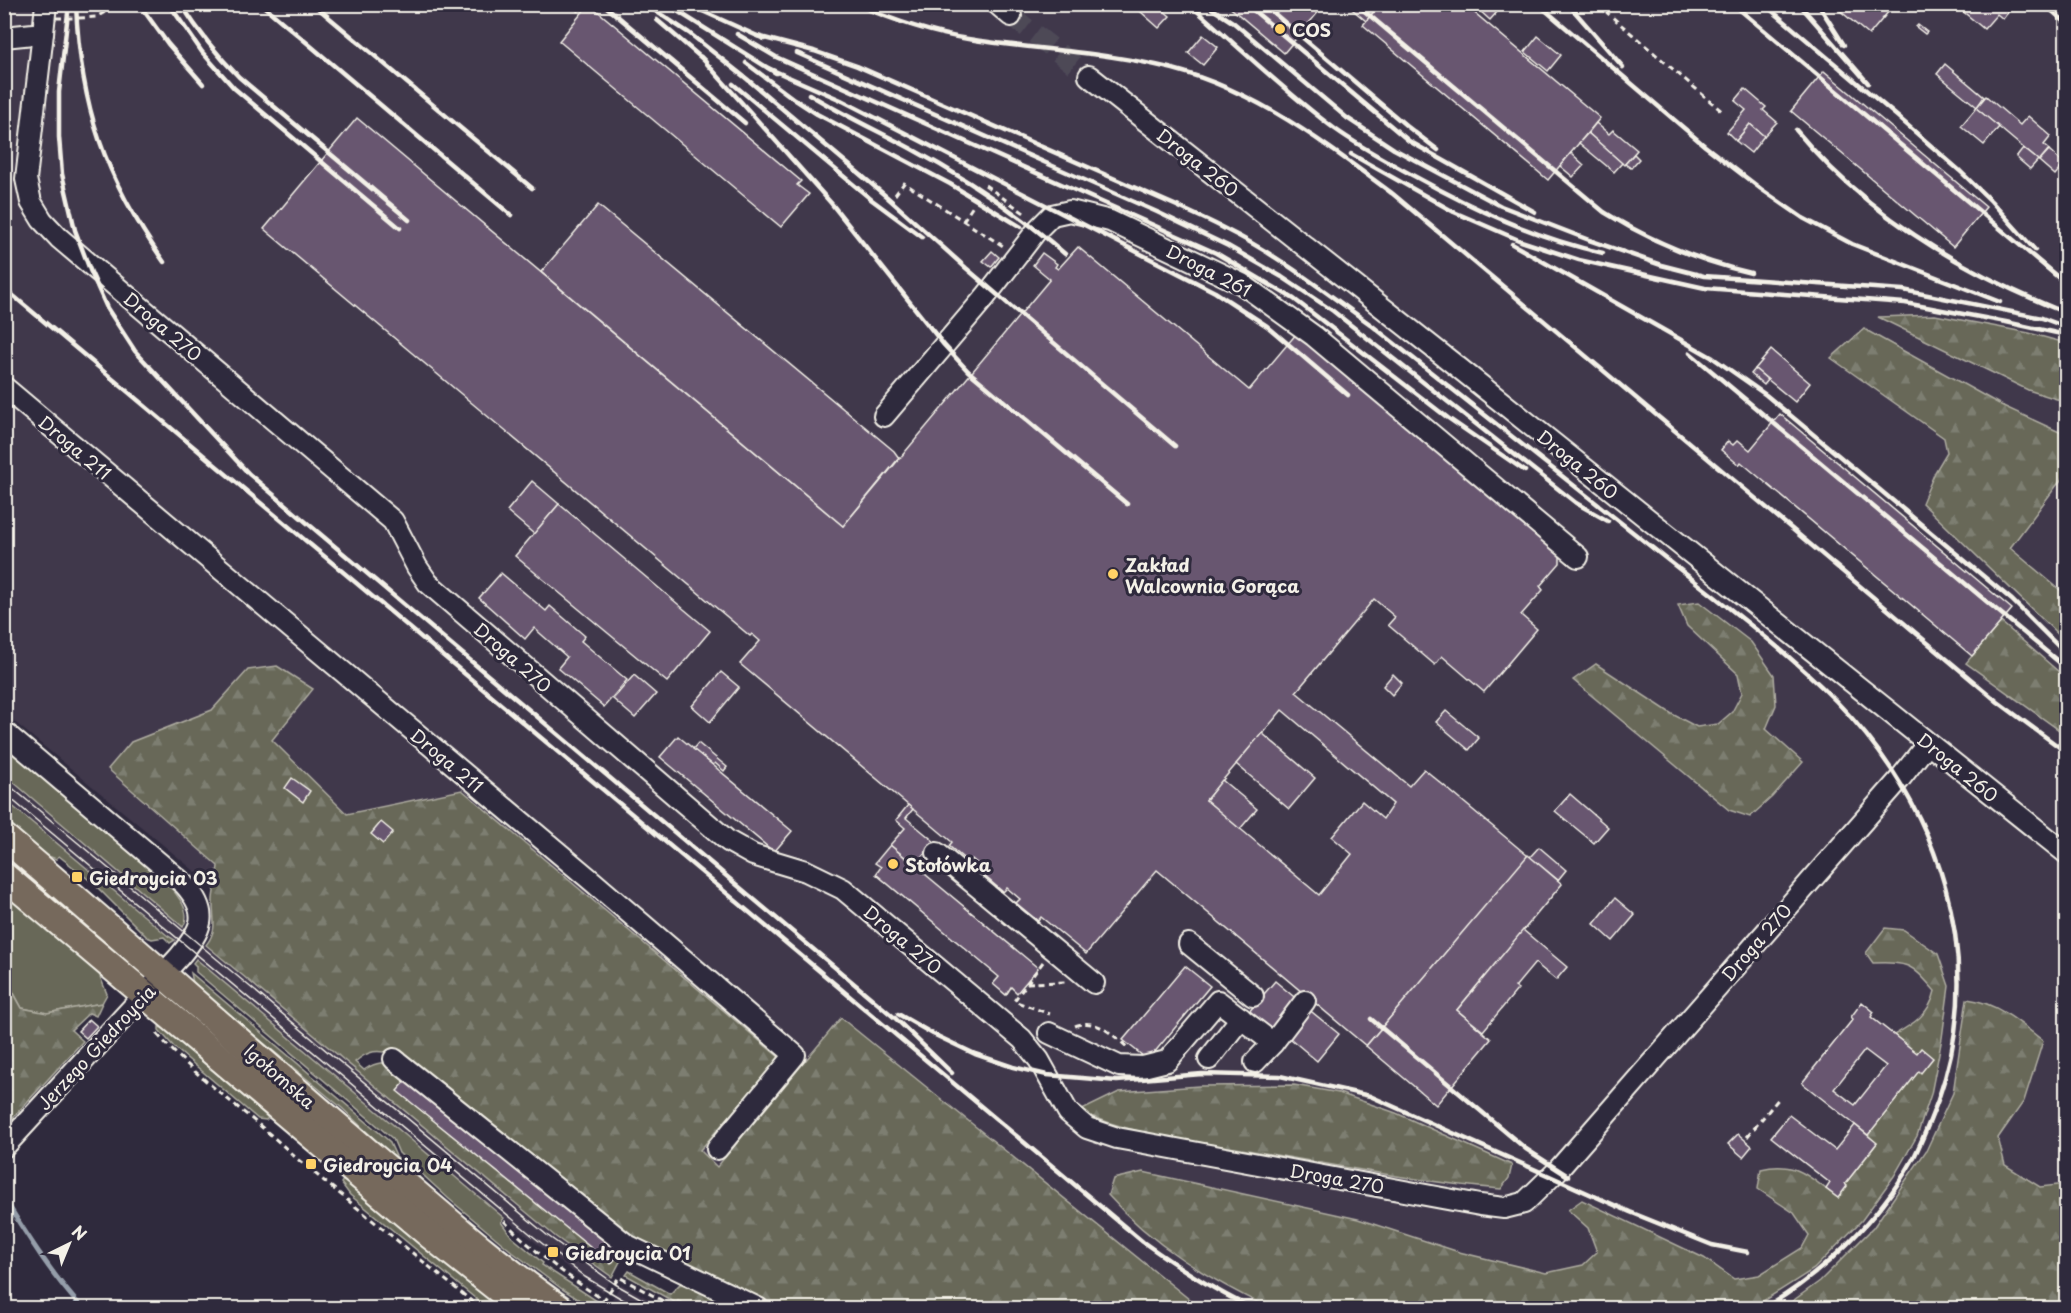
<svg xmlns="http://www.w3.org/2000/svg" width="2071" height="1313" font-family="'Playpen Sans',sans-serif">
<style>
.built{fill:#40374c}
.green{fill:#676859;stroke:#aeaca0;stroke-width:1.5}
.forest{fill:url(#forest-firs);stroke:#aeaca0;stroke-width:1.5}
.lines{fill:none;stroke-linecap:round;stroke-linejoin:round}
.stream{stroke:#959eaa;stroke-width:5}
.building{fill:#675670;stroke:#f4f1e8;stroke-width:1.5;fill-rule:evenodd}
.minor-tunnel{stroke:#4d4857;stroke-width:20;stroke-dasharray:20 10;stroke-linecap:butt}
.minor-casing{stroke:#f4f1e8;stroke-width:24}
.major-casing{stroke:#f4f1e8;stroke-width:30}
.path{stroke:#f4f1e8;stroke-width:3;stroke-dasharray:6 4.5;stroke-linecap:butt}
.minor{stroke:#2f2a3d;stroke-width:20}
.major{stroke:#76695c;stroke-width:26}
.tram{stroke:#f4f1e8;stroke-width:1.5}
.rail{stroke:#f4f1e8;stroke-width:4.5}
.path-bridge{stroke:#f4f1e8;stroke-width:3;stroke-dasharray:6 4.5;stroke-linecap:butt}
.poi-dot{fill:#ffd166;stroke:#2f2a3d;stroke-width:2}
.labels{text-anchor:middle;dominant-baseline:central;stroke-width:6;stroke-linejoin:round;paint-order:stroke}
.poi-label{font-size:18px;font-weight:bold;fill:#f4f1e8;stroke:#2f2a3d;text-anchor:start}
.street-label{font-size:18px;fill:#f4f1e8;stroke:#2f2a3d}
</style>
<defs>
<pattern id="forest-firs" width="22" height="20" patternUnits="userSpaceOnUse" patternTransform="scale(1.5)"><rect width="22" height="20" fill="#676859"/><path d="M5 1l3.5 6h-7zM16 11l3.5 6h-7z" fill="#7d7e71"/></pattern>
</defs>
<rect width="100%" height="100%" fill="#2f2a3d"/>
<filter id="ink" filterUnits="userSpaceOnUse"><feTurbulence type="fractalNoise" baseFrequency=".0167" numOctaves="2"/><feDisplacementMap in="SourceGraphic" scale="12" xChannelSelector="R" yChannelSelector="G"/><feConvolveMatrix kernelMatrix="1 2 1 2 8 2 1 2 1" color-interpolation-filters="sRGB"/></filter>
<g filter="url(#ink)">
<g class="built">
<path d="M4,5H2066V1282L1972,1308H801L594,1202L5,714Z"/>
<path d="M4,775L183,927L556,1237L612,1277L603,1292L572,1271L504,1218L5,799Z"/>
<path d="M621,1284L634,1291L666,1308H628L612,1299Z"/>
</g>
<g class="green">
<path d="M4,745C41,775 78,806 114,837C137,856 165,876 181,901C186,909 188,919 183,927L5,775Z"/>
<path d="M4,799L168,936L175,940L170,943L164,937L152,939L147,937L93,883L59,856L56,859L33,850L5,826Z"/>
<path d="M4,890L97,969L107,994L102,1003L47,1013L22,1008L5,976Z"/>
<path d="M196,959L504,1218L501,1222L512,1237L543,1263L542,1265L597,1301L592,1308L562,1289L515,1254L449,1199L399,1153L393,1139L196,972V966L193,963Z"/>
<path d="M191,973L389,1141L396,1156L443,1199L509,1254L584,1308H579L531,1275L396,1160L342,1108L201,991L193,983Z"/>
<path d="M159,1027L169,1030L245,1093L268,1118L266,1120L258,1119L175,1048L159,1030Z"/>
<path d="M343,1180L355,1186L504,1308H487L350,1195L341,1183Z"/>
</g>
<g class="forest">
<path d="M1935,315L2029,333L2066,343V402L2028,390L1878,317Z"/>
<path d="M1864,329L2001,405L2066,435V473L2010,548L2066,595V642L1922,503L1935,472L1947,452L1944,438L1831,358Z"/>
<path d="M1699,602L1751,642L1774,675L1776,705L1766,729L1803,762L1772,797L1750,817L1729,810L1573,680L1596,664L1672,714L1697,727L1718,724L1732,712L1742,693L1738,674L1687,626L1678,605Z"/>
<path d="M2001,622L2066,678V735L1966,663Z"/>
<path d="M277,666L313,689L272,740L347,814L462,790L780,1058L700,1150L717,1167L841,1018L1200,1308H774L627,1235L399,1054C379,1051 371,1048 355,1062L364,1070C385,1056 391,1065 407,1080L398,1091L611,1263L621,1252L624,1254L612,1277L556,1237L206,945C219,928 212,918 213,899C214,889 217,877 218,866L108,769L131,742L212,710L248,670Z"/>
<path d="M1885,928L1904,930L1938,954L1949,986L1942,1038L1931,1094L1917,1136L1894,1176L1862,1220L1814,1269L1752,1308H1269C1209,1279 1153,1246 1108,1195L1113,1179L1143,1172L1358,1219L1459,1252L1546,1273L1583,1265L1597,1252L1588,1228L1568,1210L1582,1200L1704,1258L1734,1279L1759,1275L1802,1248L1809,1235L1794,1213L1758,1189L1761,1169C1798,1160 1811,1179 1838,1198L1847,1186L1845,1184L1877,1143L1868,1135L1919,1071L1921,1049L1917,1053L1894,1035C1913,1024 1930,1014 1935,991C1911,964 1910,962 1873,963L1866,953Z"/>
<path d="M4,976L22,1008L47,1013L102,1003L96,1016L89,1013L71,1030L83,1041L5,1126Z"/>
<path d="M1967,999C1996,1002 2021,1023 2043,1041L2024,1101L1998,1138L2005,1165L2040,1187L2066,1184V1308H1783L1820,1281L1873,1228L1926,1151L1953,1093Z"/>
<path d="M1294,1085L1339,1093L1396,1113L1512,1165L1509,1178L1501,1189C1417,1182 1336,1165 1253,1151C1197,1141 1131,1136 1080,1111L1119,1092L1199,1086Z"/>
<path d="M629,1271L670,1294L684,1280L743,1308H691V1307L678,1301L676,1303L626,1275Z"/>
</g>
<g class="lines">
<path class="stream" d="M4,1198C28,1237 52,1275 82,1308"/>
</g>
<g class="building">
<path d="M589,4L801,181L797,185L809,194L781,227L559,41Z"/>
<path d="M1132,4H1156L1170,16L1159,28Z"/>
<path d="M1226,4H1325L1284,53Z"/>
<path d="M1346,4H1380L1366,21Z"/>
<path d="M1380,4H1464L1600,118L1548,180L1363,25Z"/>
<path d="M1485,4H1489L1497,12L1490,20L1480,11Z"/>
<path d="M1832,4H1881L1889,11L1869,35Z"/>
<path d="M1954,4H2010L2012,7L2003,19L1997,14L1984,29Z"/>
<path d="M1918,25L1927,32L1925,34L1916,27Z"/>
<path d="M1203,35L1218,47L1203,65L1188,53Z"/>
<path d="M1538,36L1561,55L1548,71L1525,52Z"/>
<path d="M1945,64L1984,97L1977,107L1937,74Z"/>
<path d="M1824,71L1986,207L1953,247L1791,111Z"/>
<path d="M1745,89L1766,107L1763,110L1777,122L1764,136L1750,124L1736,141L1727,132L1746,110L1735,101Z"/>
<path d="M1986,96L2020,125L2028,116L2051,136L2044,145L2049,149L2039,161L1976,108Z"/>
<path d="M1976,108L1999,127L1984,145L1961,126Z"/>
<path d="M357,118L843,526L1050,279L1033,265L1042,253L1057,264L1055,267L1058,269L1078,247L1249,390L1297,333L1560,554V563L1540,586L1543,590L1521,615L1537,629L1484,692L1442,656L1435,665L1388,625L1395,617L1374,599L1296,692L1409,786L1424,769L1528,856L1366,1046L1157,870L1086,954L1041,917L1038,921L1016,903L1020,899L1007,888L1003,892L975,868L978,864L972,859L969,863L949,846L952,842L740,664L760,641L752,634L750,636L264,229ZM1282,710L1393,804L1383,819L1362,801L1332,837L1352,854L1319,895L1206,800Z"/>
<path d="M1596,123L1609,134L1613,130L1637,150L1624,165L1588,133Z"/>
<path d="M1750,124L1764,136L1751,153L1736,141Z"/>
<path d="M1588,133L1622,163L1614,172L1579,143Z"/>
<path d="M2023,148L2038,160L2030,169L2016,157Z"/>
<path d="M2049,150L2064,164L2055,175L2039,161Z"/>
<path d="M1571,153L1584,165L1573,177L1560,166Z"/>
<path d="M1634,154L1639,159L1631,168L1625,164Z"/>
<path d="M598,205L894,451L899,458L843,526L541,272Z"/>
<path d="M992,251L999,257L991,267L983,261Z"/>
<path d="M1771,350L1810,383L1795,402L1755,369Z"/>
<path d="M1755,369L1768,380L1764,385L1751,374Z"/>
<path d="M1780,414L2012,609L1972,656L1741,462L1739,465L1721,450L1728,441L1733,445L1738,440L1750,450Z"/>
<path d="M532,481L559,504L534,534L507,511Z"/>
<path d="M559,504L710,631L667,682L515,556Z"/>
<path d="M501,573L546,611L550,606L585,636L581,641L627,680L604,707L558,668L567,657L534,628L525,639L479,598Z"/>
<path d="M721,672L739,687L710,722L692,706Z"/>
<path d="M1393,674L1402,683L1392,695L1383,686Z"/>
<path d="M634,675L656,694L635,718L613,699Z"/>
<path d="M1446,711L1479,738L1469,750L1436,722Z"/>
<path d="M1262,733L1315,778L1289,809L1236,764Z"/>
<path d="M678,736L792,831L774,852L660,757Z"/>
<path d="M698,743L727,767L724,771L715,763L713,765L693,749Z"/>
<path d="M292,778L310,791L303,802L285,788Z"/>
<path d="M1222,780L1257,809L1240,829L1206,800Z"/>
<path d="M1570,794L1608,827L1594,843L1555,811Z"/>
<path d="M908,805L913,809L906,818L935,842L915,865L890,845L905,828L896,820Z"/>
<path d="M381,822L393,832L383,844L371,834Z"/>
<path d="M890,845L1038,968L1017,993L1011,987L1006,995L993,984L999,977L876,874L881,867L875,863Z"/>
<path d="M1539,847L1566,870L1558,880L1530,857Z"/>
<path d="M1528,855L1562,884L1457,1010L1491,1039L1436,1105L1366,1046Z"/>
<path d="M1615,898L1635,915L1613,941L1594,924Z"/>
<path d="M1523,930L1567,967L1556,980L1535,963L1515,987L1518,989L1483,1031L1457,1010Z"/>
<path d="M1185,966L1210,986L1148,1060L1123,1040Z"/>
<path d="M1275,981L1299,1001L1272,1033L1248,1013Z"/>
<path d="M1862,1002L1874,1012L1871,1017L1917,1053L1921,1048L1933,1058L1921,1073L1919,1071L1868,1135L1802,1083L1853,1019L1851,1017ZM1865,1050L1886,1066L1855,1105L1834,1089Z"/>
<path d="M1307,1008L1339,1034L1317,1061L1285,1034Z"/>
<path d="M89,1019L97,1026L86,1038L78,1031Z"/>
<path d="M407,1080L621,1252L611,1264L397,1091Z"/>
<path d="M1789,1115L1835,1150L1855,1125L1877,1143L1845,1184L1847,1186L1838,1198L1826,1189L1830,1183L1771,1137Z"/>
<path d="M1738,1134L1752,1146L1743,1157L1728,1144Z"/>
</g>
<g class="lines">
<path class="minor-tunnel" d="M1011,16L1089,76"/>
<g class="minor-casing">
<g id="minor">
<path d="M997,4L1011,16"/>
<path d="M43,33L26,179L31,202L42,220L59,238L393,521L417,567L428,583L728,841L753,855L806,871L843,889L1022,1039L1039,1060L1068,1112L1087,1128L1117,1138L1480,1205L1504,1208L1524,1203L1558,1170L1899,780L1928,743"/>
<path d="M4,37L43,33L46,4"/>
<path d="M1089,76L1459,368L2066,853"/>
<path d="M4,387L592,881L795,1055L717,1149"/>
<path d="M884,416L986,296L1037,230L1052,215L1070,211L1110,221L1242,284L1314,336L1578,557"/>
<path d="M4,732L184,884C211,914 202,929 179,957L4,1147"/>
<path d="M937,853L1094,983"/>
<path d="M1189,944L1253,996"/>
<path d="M1049,1033L1119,1066L1143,1067L1167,1061L1218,1001L1273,1043L1305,1001"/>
<path d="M394,1059L627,1245L758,1308"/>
<path d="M1209,1059L1241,1018"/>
<path d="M1255,1062L1273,1043"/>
</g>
</g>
<g class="major-casing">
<g id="major">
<path d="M4,837C129,943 251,1053 376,1159C436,1210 495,1263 559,1308"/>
<path d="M4,876L431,1236L522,1308"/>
</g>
</g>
<g class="path">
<path d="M1597,4L1724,113"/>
<path d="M79,18L96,17L120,4"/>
<path d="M985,185L1027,215"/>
<path d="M895,195L904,183L1003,246"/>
<path d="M963,221L973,206"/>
<path d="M1043,962L1014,1001L1050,1014"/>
<path d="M1027,983L1065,982"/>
<path d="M1075,1026C1096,1017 1113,1035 1128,1048"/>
<path d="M157,1034C198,1080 252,1115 296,1158L480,1308"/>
<path d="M1747,1137L1780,1097"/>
<path d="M504,1221C533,1251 569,1278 604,1300L619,1277L676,1308"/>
<path d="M599,1308L604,1300"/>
</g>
<use href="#minor" class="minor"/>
<use href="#major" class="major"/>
<g class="tram">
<path d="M4,781L548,1236L615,1284L658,1308"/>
<path d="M4,793L534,1237L585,1277L637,1308"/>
</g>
<g class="rail">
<path d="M69,4L59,92V137L62,174L75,230L90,270L107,308L135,351L249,474L895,1018L952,1073"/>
<path d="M76,4C80,107 105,178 164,262"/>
<path d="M139,4L168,44L203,84"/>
<path d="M169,4L202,52L234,88L400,228"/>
<path d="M181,4C198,31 217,55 239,77L409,220"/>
<path d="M261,4L511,215"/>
<path d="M313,4L532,188"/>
<path d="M572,4L578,10"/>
<path d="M603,4L745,123"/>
<path d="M645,4L689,33L747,79L887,197L966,268L1175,446"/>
<path d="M666,4L776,73"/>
<path d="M687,4L764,39"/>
<path d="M855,4C890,19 930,33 968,39C1030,49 1094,51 1156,65C1248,84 1320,140 1393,194L1998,702L2066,752"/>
<path d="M1189,4C1238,46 1284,91 1335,129C1360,147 1387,161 1414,176C1474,209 1536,238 1603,253"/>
<path d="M1205,4L1234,23L1347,118L1394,149L1501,206L1589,240L1661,265L1704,276L1903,290L2042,318L2066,327"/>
<path d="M1246,4L1409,141L1535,212"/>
<path d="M1263,4L1408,127L1438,150"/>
<path d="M1356,4L1604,212C1649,240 1699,261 1751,273"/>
<path d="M1538,4L1705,146L1761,189L1803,218L1852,244L2000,302"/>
<path d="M1568,4L1623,67"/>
<path d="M1733,4L2066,284"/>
<path d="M1764,4L1898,117L1960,171L1991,201L2035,250"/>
<path d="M1799,4L1868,83"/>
<path d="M1818,4L1844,45"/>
<path d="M2044,4L2066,23"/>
<path d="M2063,4L2066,9"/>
<path d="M657,20L705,61"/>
<path d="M737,34L776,57L1216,253L1294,299L1448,418L1525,471"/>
<path d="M757,36L814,51L857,66L1177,206C1193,214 1211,221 1227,230C1278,255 1324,291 1370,324C1463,398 1556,471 1649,545C1712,596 1779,643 1836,701C1940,808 1989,956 1938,1100C1930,1121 1922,1142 1912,1161C1879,1219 1822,1275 1764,1308"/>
<path d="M797,53L1157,212L1228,246L1282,277L1333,311L1576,503L1608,521"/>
<path d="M701,57L831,203L944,345L968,371L1127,504"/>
<path d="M746,63L794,99L817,114L950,184L1021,227"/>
<path d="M768,68L841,100L1215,292L1267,326L1348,395"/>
<path d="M733,84L872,200L922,237"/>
<path d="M809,94C841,114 876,130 910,148C966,178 1017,212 1065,254"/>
<path d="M1796,130C1866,215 1966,273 2066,313"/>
<path d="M1351,154L1454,212L1521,241L1579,260L1705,288L1905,303L2006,322L2066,335"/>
<path d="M1512,244L1713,358L1766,395L2012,600L2066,654"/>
<path d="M4,288L1143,1242C1178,1267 1213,1290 1252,1308"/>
<path d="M1690,353L2066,668"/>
<path d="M898,1014L933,1034L975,1054L1013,1067L1047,1075L1117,1081L1202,1074L1280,1076L1370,1096L1630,1212L1712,1245L1748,1252"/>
<path d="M1371,1019L1526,1149L1568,1176"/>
</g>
<path class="path-bridge" d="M56,18H79"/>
</g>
</g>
<g class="poi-dot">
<circle cx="1280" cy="29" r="6"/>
<circle cx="1113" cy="574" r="6"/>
<circle cx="893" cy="864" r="6"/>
<rect x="71" y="871" width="12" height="12" rx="3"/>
<rect x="305" y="1158" width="12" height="12" rx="3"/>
<rect x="547" y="1246" width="12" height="12" rx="3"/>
</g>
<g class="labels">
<g class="poi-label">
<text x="1292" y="29">COS</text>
<text x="1125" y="564">Zakład<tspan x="1125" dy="21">Walcownia Gorąca</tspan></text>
<text x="905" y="864">Stołówka</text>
<text x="89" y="877">Giedroycia 03</text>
<text x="323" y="1164">Giedroycia 04</text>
<text x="565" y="1252">Giedroycia 01</text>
</g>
<g class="street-label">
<text transform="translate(1198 162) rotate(38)">Droga 260</text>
<text transform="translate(1209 270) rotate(27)">Droga 261</text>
<text transform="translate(163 326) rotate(40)">Droga 270</text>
<text transform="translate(75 447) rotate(40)">Droga 211</text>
<text transform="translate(1578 464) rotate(39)">Droga 260</text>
<text transform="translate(513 657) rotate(41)">Droga 270</text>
<text transform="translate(447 760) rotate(40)">Droga 211</text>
<text transform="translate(1958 767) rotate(39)">Droga 260</text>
<text transform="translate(903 939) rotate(40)">Droga 270</text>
<text transform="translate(1756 942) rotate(-49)">Droga 270</text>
<text transform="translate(96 1047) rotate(-47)">Jerzego Giedroycia</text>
<text transform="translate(280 1076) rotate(41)">Igołomska</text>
<text transform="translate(1337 1178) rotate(10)">Droga 270</text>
</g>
</g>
<rect width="2071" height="1313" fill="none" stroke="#2f2a3d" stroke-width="24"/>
<rect x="12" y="12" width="2047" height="1289" fill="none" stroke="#f4f1e8" stroke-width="2" filter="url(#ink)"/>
<g transform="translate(69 1244) rotate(43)" stroke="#2f2a3d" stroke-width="4.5" paint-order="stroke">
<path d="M0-4.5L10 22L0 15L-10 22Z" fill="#f4f1e8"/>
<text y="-9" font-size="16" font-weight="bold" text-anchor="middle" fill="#f4f1e8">N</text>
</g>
</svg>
